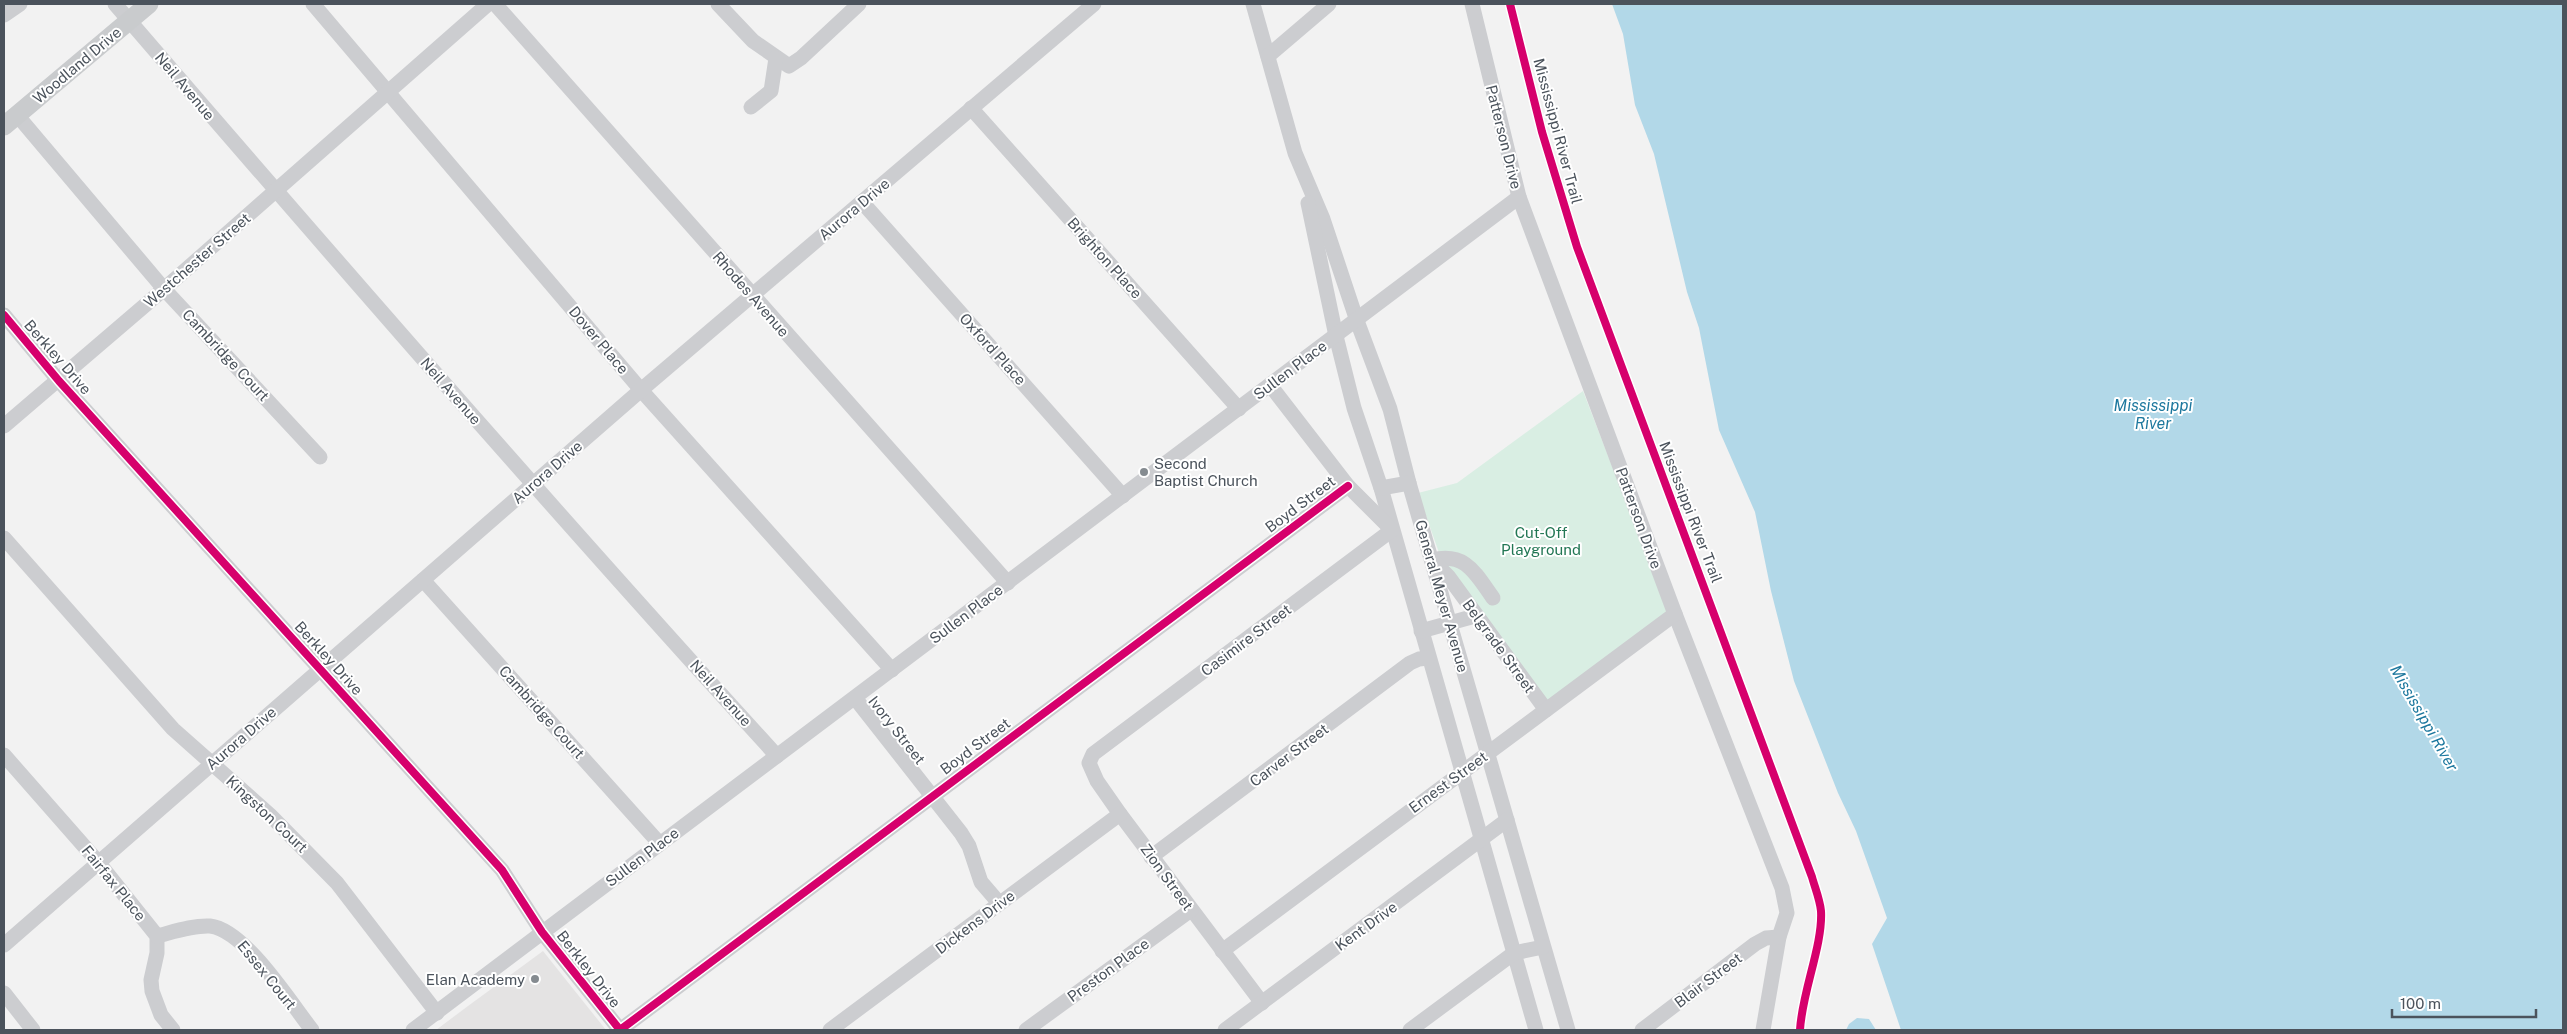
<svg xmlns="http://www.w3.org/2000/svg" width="2567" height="1034" font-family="'Public Sans',sans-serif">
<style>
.education{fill:#e4e3e3}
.green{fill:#d9eee3}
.water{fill:#b2d8e8}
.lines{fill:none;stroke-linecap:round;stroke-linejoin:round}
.minor{stroke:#cccdd0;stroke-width:15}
.major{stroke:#c9cbcd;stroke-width:19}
.cycleway-casing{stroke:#fff;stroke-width:11}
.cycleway{stroke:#d6006c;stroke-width:8}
.poi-dot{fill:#858b90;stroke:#fff;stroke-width:2}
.labels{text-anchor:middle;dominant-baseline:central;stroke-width:4;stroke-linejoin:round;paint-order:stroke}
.street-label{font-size:15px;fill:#4b535c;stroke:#fff}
.poi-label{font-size:15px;fill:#4b535c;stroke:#fff;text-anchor:start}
.park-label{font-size:15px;fill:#227754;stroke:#fff}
.water-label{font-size:16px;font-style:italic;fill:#1d789e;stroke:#fff}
</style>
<rect width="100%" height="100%" fill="#f2f2f2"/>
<path class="education" d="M543,951L606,1030H436L468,1006Z"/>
<path class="green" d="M1583,391L1669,614L1546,705L1443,564L1418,493L1457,483Z"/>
<g class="water">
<path d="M1612,4H2563V1030H1901L1872,944L1887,918L1856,831L1838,793L1794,681L1771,591L1755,512L1719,430L1699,328L1687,292L1654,154L1635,105L1623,34Z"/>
<path d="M1857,1018L1869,1019L1876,1030H1846L1849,1024Z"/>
</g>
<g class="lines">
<g class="minor">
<path d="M115,4C333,257 552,509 777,756"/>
<path d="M313,4L641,390L892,670"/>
<path d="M495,4L1008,583"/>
<path d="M718,4L753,41L789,66L801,58L859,4"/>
<path d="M1253,4L1295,153L1323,219L1357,321L1390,409L1409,483L1568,1030"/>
<path d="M1472,4L1519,197L1675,614L1782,888L1787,913L1779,937L1763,1030"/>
<path d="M4,15L20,4"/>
<path d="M1268,56L1329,4"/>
<path d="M751,107L771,91L776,58"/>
<path d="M971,108L1239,409"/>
<path d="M17,115L164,289L320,457"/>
<path d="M862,202L1123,496"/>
<path d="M1308,203L1336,336L1354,408L1381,488L1536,1030"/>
<path d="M4,315L59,381L502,870L542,932L620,1030L1348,486"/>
<path d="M4,426L164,289L488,4"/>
<path d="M1381,488L1409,483"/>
<path d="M4,538L173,729L270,815L337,883L437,1013"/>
<path d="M1432,560C1466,552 1475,573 1493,598"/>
<path d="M1433,561L1448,576L1546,710"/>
<path d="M423,580L660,844"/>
<path d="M1421,631L1475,616"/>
<path d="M855,698L961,833L969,846L981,882L999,903"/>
<path d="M4,755L98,862L157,936V953L151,980L152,991L161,1015L173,1030"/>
<path d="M1151,857L1410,663L1419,659L1428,658"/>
<path d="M157,936C173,932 193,925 210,926C245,930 290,1002 312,1030"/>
<path d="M4,945L641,390L1094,4"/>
<path d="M1222,951L1675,614"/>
<path d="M4,993L33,1030"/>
<path d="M1262,1003L1120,814L1097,781L1089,763L1093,754L1392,530L1348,486L1270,385"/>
<path d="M413,1030L1519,197"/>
<path d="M830,1030L1120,814"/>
<path d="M1026,1030L1191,910"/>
<path d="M1225,1030L1507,820"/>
<path d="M1410,1030L1514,953L1543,947"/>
<path d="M1642,1030L1755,944L1766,938L1779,937"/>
</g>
<path class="major" d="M4,126L149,4"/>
<g class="cycleway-casing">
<g id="cycleway">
<path d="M1510,4L1542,132L1577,247L1812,877C1815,888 1820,900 1821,911C1823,945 1802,992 1800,1030"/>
<path d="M4,315L59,381L502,870L542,932L620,1030L1348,486"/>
</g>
</g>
<use href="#cycleway" class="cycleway"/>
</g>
<g class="poi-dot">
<circle cx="1144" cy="472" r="5"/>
<circle cx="535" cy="979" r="5"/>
</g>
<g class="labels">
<g class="street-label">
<text transform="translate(77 65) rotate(-40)">Woodland Drive</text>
<text transform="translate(185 86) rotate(50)">Neil Avenue</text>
<text transform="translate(1558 131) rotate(75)">Mississippi River Trail</text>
<text transform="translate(1504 137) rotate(76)">Patterson Drive</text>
<text transform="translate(854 209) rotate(-40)">Aurora Drive</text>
<text transform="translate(1105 258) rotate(48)">Brighton Place</text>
<text transform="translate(197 260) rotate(-41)">Westchester Street</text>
<text transform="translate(751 294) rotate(49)">Rhodes Avenue</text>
<text transform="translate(599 340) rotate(50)">Dover Place</text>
<text transform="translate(993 349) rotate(48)">Oxford Place</text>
<text transform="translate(226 355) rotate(47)">Cambridge Court</text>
<text transform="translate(58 357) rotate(49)">Berkley Drive</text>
<text transform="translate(1290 370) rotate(-37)">Sullen Place</text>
<text transform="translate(451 391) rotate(49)">Neil Avenue</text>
<text transform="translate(547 472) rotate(-41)">Aurora Drive</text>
<text transform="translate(1300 504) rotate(-37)">Boyd Street</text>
<text transform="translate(1691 512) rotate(69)">Mississippi River Trail</text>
<text transform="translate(1639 518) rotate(70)">Patterson Drive</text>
<text transform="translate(1442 596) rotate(74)">General Meyer Avenue</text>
<text transform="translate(966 614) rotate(-37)">Sullen Place</text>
<text transform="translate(1246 640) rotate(-37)">Casimire Street</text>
<text transform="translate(1499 646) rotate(54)">Belgrade Street</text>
<text transform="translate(329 658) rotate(48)">Berkley Drive</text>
<text transform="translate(721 693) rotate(48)">Neil Avenue</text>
<text transform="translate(542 712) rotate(48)">Cambridge Court</text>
<text transform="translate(897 730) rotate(52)">Ivory Street</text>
<text transform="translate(241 738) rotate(-41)">Aurora Drive</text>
<text transform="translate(975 746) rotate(-37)">Boyd Street</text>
<text transform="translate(1289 755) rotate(-37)">Carver Street</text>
<text transform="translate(1448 782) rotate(-36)">Ernest Street</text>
<text transform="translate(267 814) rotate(43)">Kingston Court</text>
<text transform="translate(642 857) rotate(-37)">Sullen Place</text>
<text transform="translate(1167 877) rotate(54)">Zion Street</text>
<text transform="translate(114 883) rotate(51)">Fairfax Place</text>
<text transform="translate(975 922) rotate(-37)">Dickens Drive</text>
<text transform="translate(1366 926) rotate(-36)">Kent Drive</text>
<text transform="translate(589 969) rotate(52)">Berkley Drive</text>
<text transform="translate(1108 970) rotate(-36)">Preston Place</text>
<text transform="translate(267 975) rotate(51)">Essex Court</text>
<text transform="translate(1708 980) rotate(-37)">Blair Street</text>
</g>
<g class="poi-label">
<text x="1154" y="463">Second<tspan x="1154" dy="17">Baptist Church</tspan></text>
<text x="525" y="979" text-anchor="end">Elan Academy</text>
</g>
<g class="park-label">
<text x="1541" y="532">Cut-Off<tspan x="1541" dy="17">Playground</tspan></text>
</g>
<g class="water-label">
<text x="2153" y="405">Mississippi<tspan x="2153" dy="18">River</tspan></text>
<text transform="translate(2424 718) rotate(60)">Mississippi River</text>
</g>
</g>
<rect width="2567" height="1034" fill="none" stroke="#4b535c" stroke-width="10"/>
<path d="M2392 1009v8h144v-8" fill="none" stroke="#4b535c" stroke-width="2.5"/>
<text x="2400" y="1009" font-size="15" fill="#4b535c" stroke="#ffffff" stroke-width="4" paint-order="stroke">100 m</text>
</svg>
